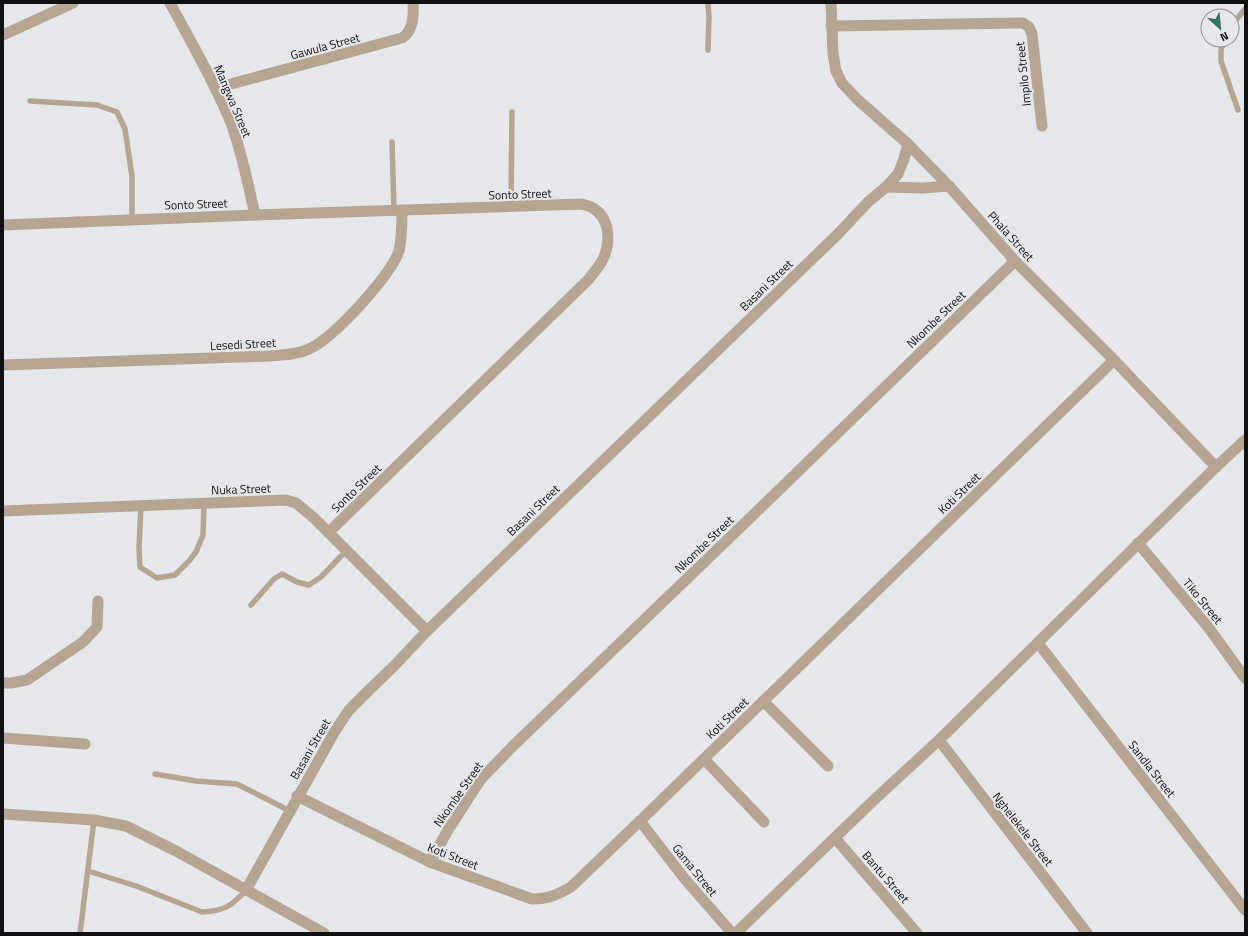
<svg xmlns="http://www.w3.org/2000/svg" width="1248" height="936" font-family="'Titillium Web',sans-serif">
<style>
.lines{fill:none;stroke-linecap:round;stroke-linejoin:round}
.lane{stroke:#b6a591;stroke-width:5.5}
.street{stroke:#b6a591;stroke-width:11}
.labels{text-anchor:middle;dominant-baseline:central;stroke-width:4;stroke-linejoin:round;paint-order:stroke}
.street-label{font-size:12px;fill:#101112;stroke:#e5e7eb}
</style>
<rect width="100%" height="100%" fill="#e5e7eb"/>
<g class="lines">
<g class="lane">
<path d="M1232,25L1245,9"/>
<path d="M1224,40L1221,50V61L1238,110"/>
<path d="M708,50L709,17L708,3"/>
<path d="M30,101L97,105L117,112L125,129L132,176V220"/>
<path d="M392,142L394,211"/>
<path d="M511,207L512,112"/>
<path d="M141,506L139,547L140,567L157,578L175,575L189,561L196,552L203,535L204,503"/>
<path d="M251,605L274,579L282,574L297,582L309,585L321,577L347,550"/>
<path d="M155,774L196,781L237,784L290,811"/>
<path d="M88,871L136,886L202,912C224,911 232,906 246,890"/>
<path d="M80,933L94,820"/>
</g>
<g class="street">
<path d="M170,3C191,42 214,81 231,123C242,153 248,184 255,215"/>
<path d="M831,3L833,53L836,71L842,83L858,100L908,144L949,186L1015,261L1114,360L1216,467"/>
<path d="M831,26L1023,23L1029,27L1032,34L1042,126"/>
<path d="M3,35L73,3"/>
<path d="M216,88L402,38C413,31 414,16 413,3"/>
<path d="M886,187L923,188L949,186"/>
<path d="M3,225L255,215L582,204C585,205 589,206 591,207C611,217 611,244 602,261C599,267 593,273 589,279L329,532"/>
<path d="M3,365L270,356C283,355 297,355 309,349C334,338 390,276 399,251C402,238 402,224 402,211"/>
<path d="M3,511L286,500L296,503L314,518L427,631"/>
<path d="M1138,543L1208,627L1245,678"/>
<path d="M1038,643L1245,910"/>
<path d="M3,683H11L27,680L83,642L97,627L98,601"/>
<path d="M763,701L828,766"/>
<path d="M3,738L85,744"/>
<path d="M939,740L1087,933"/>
<path d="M704,759L764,822"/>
<path d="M297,796L430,862L532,899C548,899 557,895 571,887L640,821L1114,360"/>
<path d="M3,814L94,820L126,826L176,851L324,933"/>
<path d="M640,821L684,878L732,933"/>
<path d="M835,838L917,933"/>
<path d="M430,862L448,830L481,779L514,745L749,519L1015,261"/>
<path d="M246,890L335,731L349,710L365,694L394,666L427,631L839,233L868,202L886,187L898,174L904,159L908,144"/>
<path d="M736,933L875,799L939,740L1216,467L1245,440"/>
</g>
</g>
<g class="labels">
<g class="street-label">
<text transform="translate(325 46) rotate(-15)">Gawula Street</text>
<text transform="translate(1023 74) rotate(-96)">Impilo Street</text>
<text transform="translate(233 101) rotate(67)">Mangwa Street</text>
<text transform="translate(520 194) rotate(-2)">Sonto Street</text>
<text transform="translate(196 204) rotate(-2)">Sonto Street</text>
<text transform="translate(1011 236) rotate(48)">Phala Street</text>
<text transform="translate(766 285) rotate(-44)">Basani Street</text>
<text transform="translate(936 319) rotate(-44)">Nkombe Street</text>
<text transform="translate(243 344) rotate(-3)">Lesedi Street</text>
<text transform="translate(356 488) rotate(-44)">Sonto Street</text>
<text transform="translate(241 489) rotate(-2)">Nuka Street</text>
<text transform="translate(959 493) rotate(-44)">Koti Street</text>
<text transform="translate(533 510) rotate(-44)">Basani Street</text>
<text transform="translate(704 544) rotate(-44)">Nkombe Street</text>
<text transform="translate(1203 601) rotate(51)">Tiko Street</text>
<text transform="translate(727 718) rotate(-44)">Koti Street</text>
<text transform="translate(310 749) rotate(-60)">Basani Street</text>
<text transform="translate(1152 769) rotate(52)">Sandla Street</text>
<text transform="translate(458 794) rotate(-55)">Nkombe Street</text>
<text transform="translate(1023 829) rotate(52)">Nghelekele Street</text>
<text transform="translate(453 856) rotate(21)">Koti Street</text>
<text transform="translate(695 870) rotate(51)">Gama Street</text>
<text transform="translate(886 877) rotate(49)">Bantu Street</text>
</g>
</g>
<rect width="1248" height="936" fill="none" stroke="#101112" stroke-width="8"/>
<g transform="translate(1220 28) rotate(153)"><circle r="19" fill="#e5e7eb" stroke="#909194"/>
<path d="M0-3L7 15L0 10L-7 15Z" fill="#317465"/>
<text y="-6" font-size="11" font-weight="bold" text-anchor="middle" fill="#101112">N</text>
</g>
</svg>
